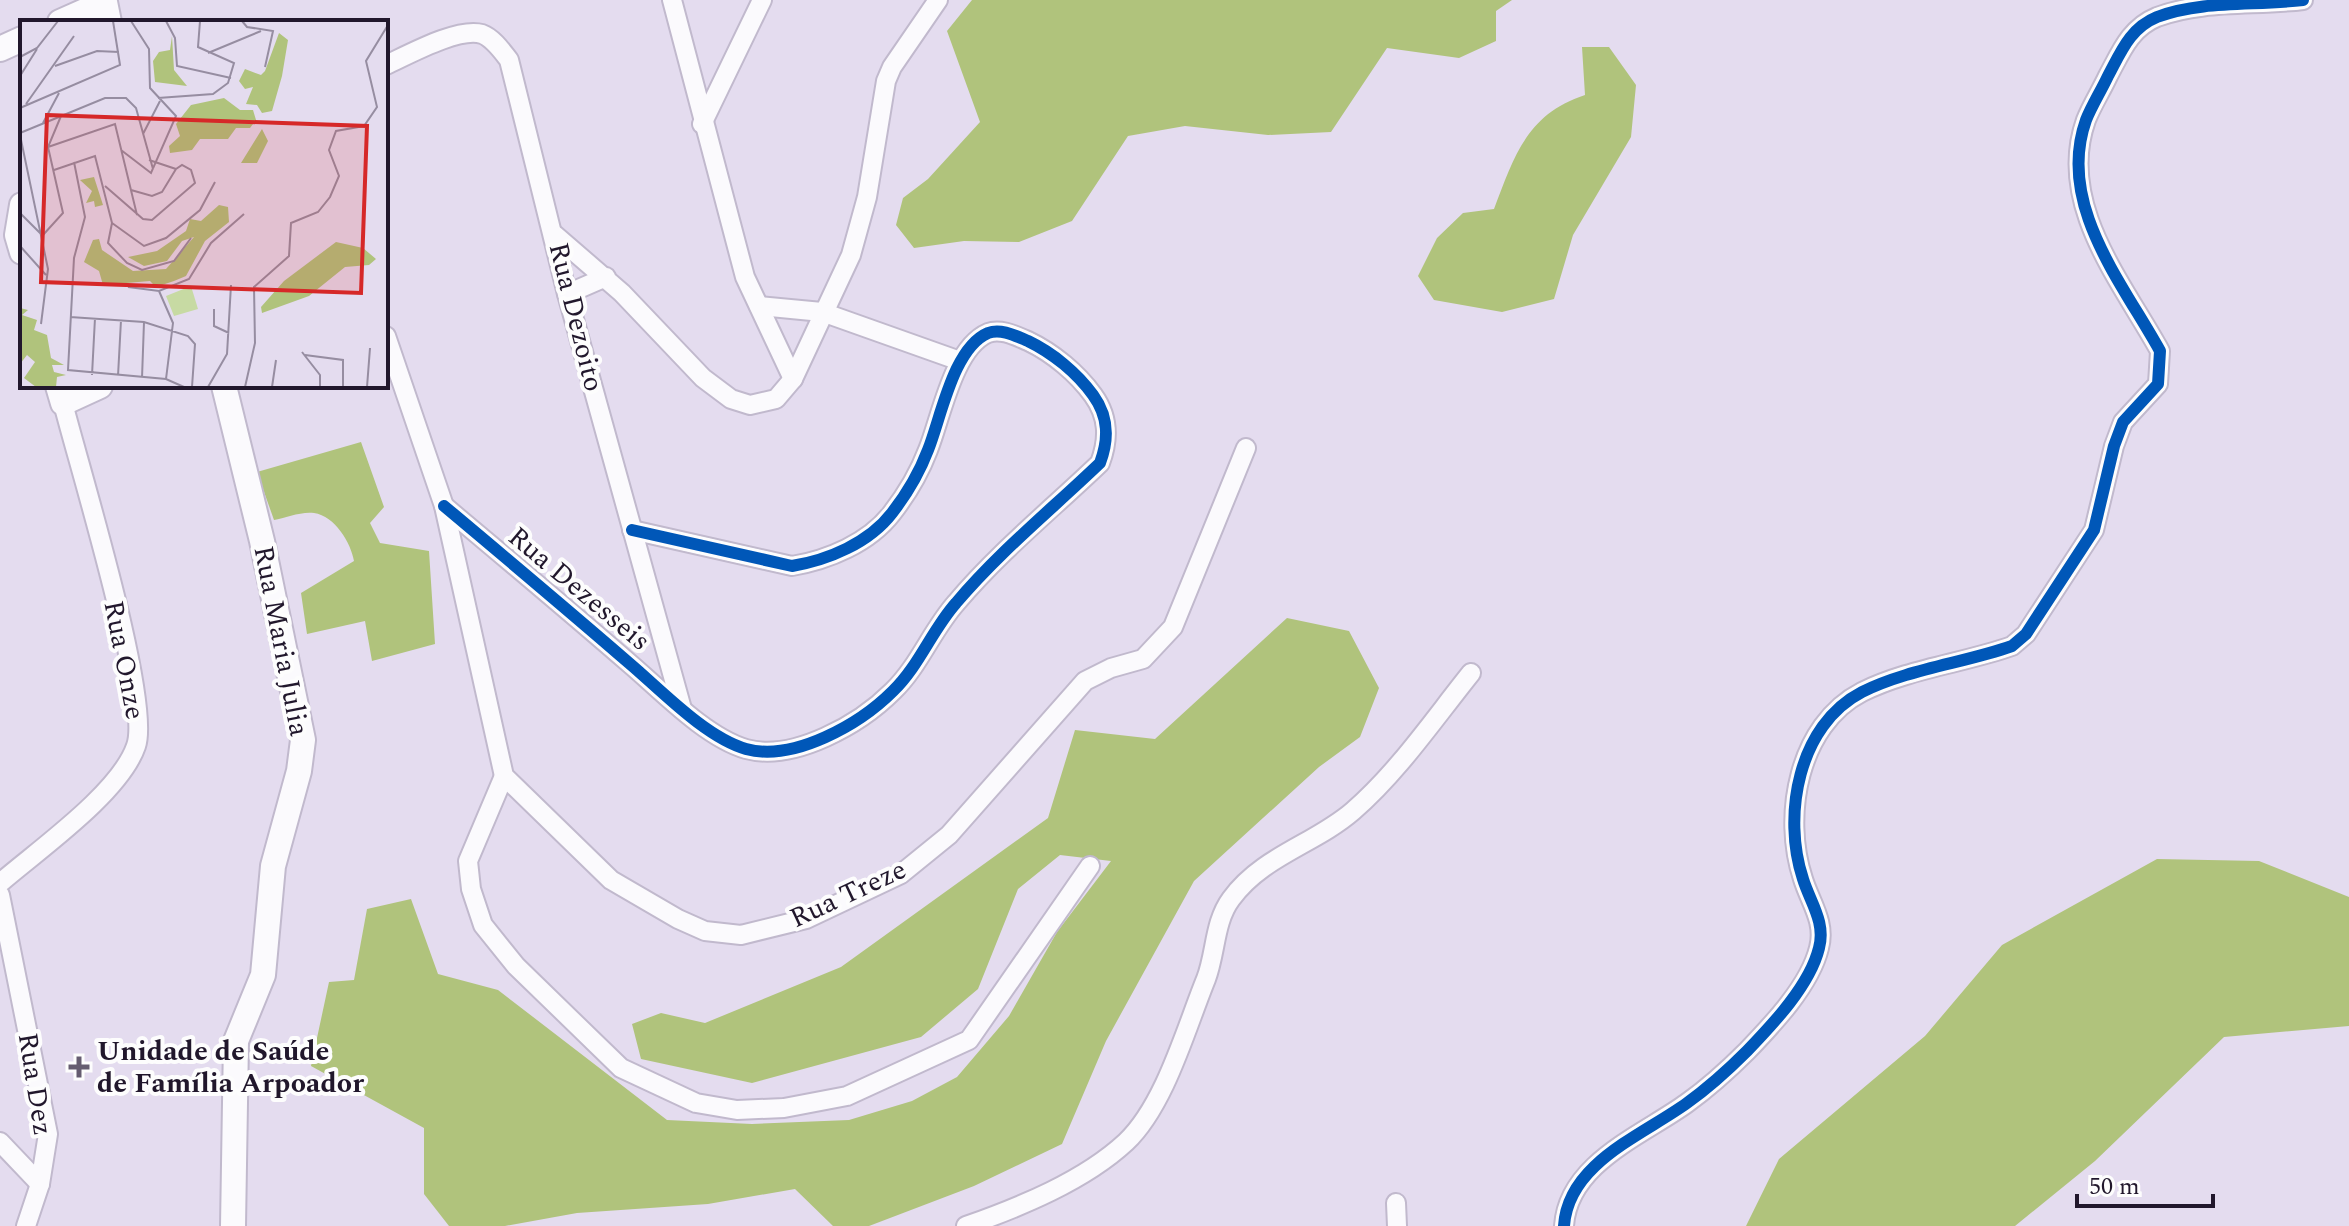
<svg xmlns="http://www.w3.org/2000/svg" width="2349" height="1226" font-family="Spectral,serif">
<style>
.forest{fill:#b0c37c}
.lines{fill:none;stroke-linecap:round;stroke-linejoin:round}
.street-casing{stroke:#c1b9cd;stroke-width:22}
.secondary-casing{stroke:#c1b9cd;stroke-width:28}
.street{stroke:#fbfafd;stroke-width:18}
.secondary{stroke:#fbfafd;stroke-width:24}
.cycleway-casing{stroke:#fdfdfd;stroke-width:17}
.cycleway{stroke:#0057b8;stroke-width:12}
.poi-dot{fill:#655c70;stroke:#fdfdfd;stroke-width:3}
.labels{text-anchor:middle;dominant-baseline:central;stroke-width:8;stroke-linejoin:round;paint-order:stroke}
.street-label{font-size:28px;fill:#21172c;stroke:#fdfdfd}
.poi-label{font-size:28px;font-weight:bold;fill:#21172c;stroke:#fdfdfd;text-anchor:start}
.inset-road{fill:none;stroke:#968da1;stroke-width:2}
.view{fill:#d62828;fill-opacity:0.15;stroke:#d62828;stroke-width:4}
.inset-edge{fill:none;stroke:#21172c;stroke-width:4}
</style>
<rect width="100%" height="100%" fill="#e4dcef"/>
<g class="forest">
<path d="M972,0H1512L1496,11V41L1459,58L1387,48L1331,132L1268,135L1185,126L1128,136L1072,221L1019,242L964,241L914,248L896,225L903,198L928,179L980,122L947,31Z"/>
<path d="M1582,47H1609L1636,85L1631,137L1573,235L1554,299L1502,312L1434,300L1418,276L1437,238L1463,213L1494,209C1514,156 1527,114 1585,95Z"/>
<path d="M361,442L384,507L370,523L380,543L429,551L435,644L372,661L365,621L307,634L301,593L354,561C351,543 335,516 314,513C302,511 285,518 274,520L257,472Z"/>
<path d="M1287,618L1349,631L1379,688L1360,737L1319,767L1194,881L1106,1041L1062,1144L974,1186L869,1226H833L795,1189L708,1204L577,1213L505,1226H449L424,1194V1128L311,1066L329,982L354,980L367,909L411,899L438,974L498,990L667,1120L752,1124L849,1120L912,1101L957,1077L1009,1016L1057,932L1111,861L1060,855L1018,889L978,989L921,1037L752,1083L641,1059L632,1024L661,1013L705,1023L841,967L1048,818L1075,730L1155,739Z"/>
<path d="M2157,859L2259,861L2349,897V1026L2224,1037L2095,1161L2015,1226H1746L1779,1159L1925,1036L2002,945Z"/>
</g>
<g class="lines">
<g class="street-casing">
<g id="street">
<path d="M672,0L745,277L793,379"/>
<path d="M386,65C408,55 458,27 482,34C493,38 502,51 509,60L567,294L682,709"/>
<path d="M702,124L762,0"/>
<path d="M555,235L622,293L703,378L731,399L750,405L776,399L793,379L851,255L867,197L886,81L892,67L938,0"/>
<path d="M567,294L606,277"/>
<path d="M759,306L822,312L960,361"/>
<path d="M386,336L444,506L504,776L611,880L678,919L705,931L741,935L806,919L901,874L949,835L1085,681L1111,668L1143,659L1173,627L1246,448"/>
<path d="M444,506C506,558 568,610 629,663C661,690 705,737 746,749C794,762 860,724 893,691C919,666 932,630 956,603C999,552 1052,509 1100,463C1109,439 1109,417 1093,395C1077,373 1053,353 1028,341C1016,336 1001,328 988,333C953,348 941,418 928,450C920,471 906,495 892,513C869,543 828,560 792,566L632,530"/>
<path d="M504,776L468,861L471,889L483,925L516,966L621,1068L696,1103L737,1110L784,1108L847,1096L969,1040L1090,866"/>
<path d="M0,883C38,850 120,793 136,746C152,702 78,463 63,403"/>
<path d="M0,895L48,1134L40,1184L26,1226"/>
<path d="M0,1142L40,1184"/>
<path d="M1396,1203L1397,1226"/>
<path d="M966,1226C1020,1207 1084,1181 1126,1142C1165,1105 1186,1028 1206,979C1216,953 1214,922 1231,899C1262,856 1315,844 1353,811C1398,772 1434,719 1471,673"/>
<path d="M1564,1226C1568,1163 1643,1135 1687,1103C1708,1088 1729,1069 1747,1051C1773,1024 1810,985 1819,948C1826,922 1810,902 1803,879C1782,816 1798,725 1862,692C1908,669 1964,663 2012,646L2026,634L2094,530L2114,446L2123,422L2158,384L2160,351C2122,282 2056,204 2086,120C2092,105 2101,91 2108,76C2121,52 2130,28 2157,17C2202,0 2255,6 2303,0"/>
</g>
</g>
<g class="secondary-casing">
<g id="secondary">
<path d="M60,22L105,2L109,22"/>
<path d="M0,49L22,39"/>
<path d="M22,205L17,235L22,252"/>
<path d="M58,386L63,403L100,386"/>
<path d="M224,386L262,541L303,740L299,771L273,866L263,975L236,1041L233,1226"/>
</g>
</g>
<use href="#street" class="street"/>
<use href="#secondary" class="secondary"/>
<g class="cycleway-casing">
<g id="cycleway">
<path d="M444,506C506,558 568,610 629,663C661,690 705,737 746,749C794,762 860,724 893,691C919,666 932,630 956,603C999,552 1052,509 1100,463C1109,439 1109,417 1093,395C1077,373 1053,353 1028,341C1016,336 1001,328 988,333C953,348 941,418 928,450C920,471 906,495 892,513C869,543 828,560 792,566L632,530"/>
<path d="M1564,1226C1568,1163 1643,1135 1687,1103C1708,1088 1729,1069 1747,1051C1773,1024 1810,985 1819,948C1826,922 1810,902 1803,879C1782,816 1798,725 1862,692C1908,669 1964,663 2012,646L2026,634L2094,530L2114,446L2123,422L2158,384L2160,351C2122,282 2056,204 2086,120C2092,105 2101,91 2108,76C2121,52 2130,28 2157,17C2202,0 2255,6 2303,0"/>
</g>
</g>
<use href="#cycleway" class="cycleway"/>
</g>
<path class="poi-dot" d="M75 1055h8v8h8v8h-8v8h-8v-8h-8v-8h8z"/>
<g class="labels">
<g class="street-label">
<text transform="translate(576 317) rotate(76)">Rua Dezoito</text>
<text transform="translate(579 589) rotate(40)">Rua Dezesseis</text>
<text transform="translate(281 641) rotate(79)">Rua Maria Julia</text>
<text transform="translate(124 660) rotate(79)">Rua Onze</text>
<text transform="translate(848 894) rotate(-25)">Rua Treze</text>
<text transform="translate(35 1084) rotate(81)">Rua Dez</text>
</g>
<g class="poi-label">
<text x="97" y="1051">Unidade de Saúde<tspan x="97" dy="32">de Família Arpoador</tspan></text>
</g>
</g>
<g transform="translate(20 20)">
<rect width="368" height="368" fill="#e4dcef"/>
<path d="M171,266L178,289L154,296L146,276Z" fill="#c7daa3"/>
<path d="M259,13L268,20L262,56L252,91L242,93L237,85L226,84L233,67L225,69L219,61L225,49L241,55L245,51ZM152,16L154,50L167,66L135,62L133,41L139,32L150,30ZM204,78L220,90H233L236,100L230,108H216L208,119H180L172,130L150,133L149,126L160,116L156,104L171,85ZM242,109L248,121L237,143H221ZM74,157L83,185L75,187L74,181L66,183L72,171L60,160ZM199,185L208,187L209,202L185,221L166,256L154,261L136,267L130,261L83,265L79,251L64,242L73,220L79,219L82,230L113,251L146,249L174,217L162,221L147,241L124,246L108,237L137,231L166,211L170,199L181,201ZM316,222L343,228L356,239L349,245L325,247L289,276L242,293L241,287L264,261ZM0,288L8,290L2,295L17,300L14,310L27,315L31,338L44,345H32L34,352L46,355L37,357L36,367H16L4,358L15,342L7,335L0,344Z" fill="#b0c37c"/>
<path class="inset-road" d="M146,1L155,18L157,46L211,58M222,1L227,7L253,11L245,47M188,33L241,11M0,37L17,28L38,1M35,46L77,31L99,32M0,56L17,29M138,78L193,74L208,63L214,43L178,27L180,1M6,84L54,16M0,88L100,45L93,1M23,103L39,73M0,113L85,78H106L116,88L133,149M123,114L140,81M0,115L28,249L21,304M28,127L95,104L117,195M101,130L131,153L156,96L130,68L129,29L111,1M129,140L156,149M54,142L65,197L54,238L48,350L146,359L164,367M34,150L75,136L92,203L124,226L146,218L180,190L195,162M85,166L123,199L132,200L175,163L171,150L162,145L156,149M111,170L132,176L142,172L156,149M0,193L22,215M92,203L88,223L107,243L122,250L154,241L171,218M23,215L43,193L28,127L41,96M0,226L26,255M108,267L139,271L169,259L191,223L224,194M139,271L153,303L146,359M194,289V306L209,313M50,297L124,302L168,316L175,324L172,367M282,332L300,355V367M285,335L323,340V367M72,355L75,298M98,356L101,300M122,358L124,302M188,367L207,334L211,265M225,367L235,323L234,267L269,236L271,203L298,192L310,177L319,156L309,130L316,111L344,106L357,87L346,41L368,5M252,367L256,340M347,367L350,328"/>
<path class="view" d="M27,95L347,106L341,273L21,262Z"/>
<rect width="368" height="368" class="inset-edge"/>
</g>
<path d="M2077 1194v12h136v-12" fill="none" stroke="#21172c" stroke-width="4"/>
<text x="2089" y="1194" font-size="24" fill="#21172c" stroke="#fdfdfd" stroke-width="6" paint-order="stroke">50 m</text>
</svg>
